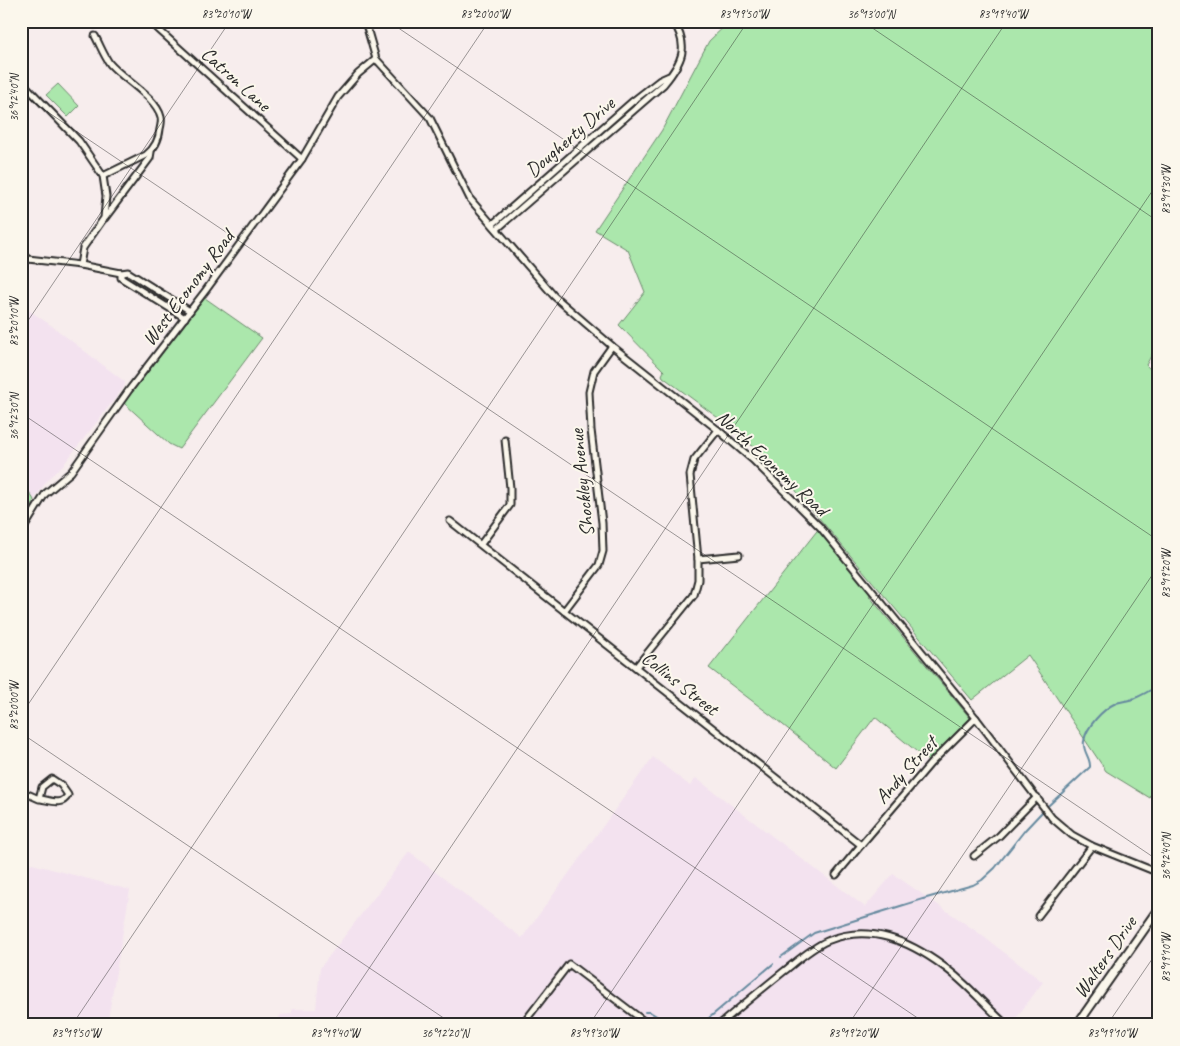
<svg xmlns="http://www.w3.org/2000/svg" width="1180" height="1046" font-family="Caveat,sans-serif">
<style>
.built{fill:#f3e2ef}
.green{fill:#abe7ac;stroke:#6b896c}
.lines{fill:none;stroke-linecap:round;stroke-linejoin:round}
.stream{stroke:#668a9f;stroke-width:2}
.minor-casing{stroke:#2b2b2b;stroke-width:9}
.tertiary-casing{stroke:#2b2b2b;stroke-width:11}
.minor{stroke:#fbf7ec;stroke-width:5}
.tertiary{stroke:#fbf7ec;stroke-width:7}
.ticks{fill:none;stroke:#2b2b2b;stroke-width:1;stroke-opacity:0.45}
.labels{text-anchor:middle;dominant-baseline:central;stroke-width:4;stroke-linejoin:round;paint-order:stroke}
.street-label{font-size:20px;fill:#2b2b2b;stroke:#fbf7ec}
.neatline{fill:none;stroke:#2b2b2b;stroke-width:2}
.ticks-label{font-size:12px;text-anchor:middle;fill:#2b2b2b}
</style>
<rect width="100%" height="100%" fill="#f7eded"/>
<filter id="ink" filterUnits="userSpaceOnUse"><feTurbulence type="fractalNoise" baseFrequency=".02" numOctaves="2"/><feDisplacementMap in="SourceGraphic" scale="10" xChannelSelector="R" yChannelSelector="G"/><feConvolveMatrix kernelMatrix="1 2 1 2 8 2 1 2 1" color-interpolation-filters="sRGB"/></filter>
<g filter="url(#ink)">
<g class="built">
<path d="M21,305L52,326L125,382L124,387L64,464L48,479L34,500L29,492L21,486Z"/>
<path d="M653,757L690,786L696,778L865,907L893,874L976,931L1043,982L1014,1021L1019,1025H528L567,973L564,970L523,1025H415V1020L382,1017L381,1025H277L280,1015L291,1014L293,1009H316L320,968L409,852L522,938Z"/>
<path d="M21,861L130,890L107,1025H21Z"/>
</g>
<g class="green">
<path d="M730,21H1159V342L1146,365L1159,378V777L1150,798L1106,771L1028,655L972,700L776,467L733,429L663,377L662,375L664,371L619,325L645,292L628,250L595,230L662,130L709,41Z"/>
<path d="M58,84L79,106L68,117L46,95Z"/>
<path d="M205,298L262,338L179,449L169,444L124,403Z"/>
<path d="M21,486L29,492L34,500L32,506L21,522Z"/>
<path d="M820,527L872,591L869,596L970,718L928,761L875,717L836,768L772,716L709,668Z"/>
</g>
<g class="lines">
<g class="stream">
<path d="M1049,805L1090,767C1091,758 1082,751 1084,741C1086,727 1103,709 1116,703C1122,701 1129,701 1135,698C1143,695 1151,690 1159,685"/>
<path d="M781,957L814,933L923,899L973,885L982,880L995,868L1025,830L1042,812"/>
<path d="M645,1012H650L671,1025"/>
<path d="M626,1025L630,1019"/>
<path d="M697,1025L709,1018L773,964"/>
</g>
<g class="minor-casing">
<g id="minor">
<path d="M149,21L302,159"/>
<path d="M365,21L376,59L430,118L470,199L554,296L612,346L718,430L753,460L820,527L976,718L1052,818L1072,835L1092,846L1159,873"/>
<path d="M95,36C100,45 104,56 110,64C124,80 156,97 161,117C162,121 161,125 160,129C159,140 155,148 146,155L103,176"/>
<path d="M21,81L79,141L103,176L106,196L104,218L83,248L80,265"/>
<path d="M105,218L150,158L151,152"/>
<path d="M493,224L633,101L660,80L669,76"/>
<path d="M497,229L664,84C682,62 690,47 673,21"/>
<path d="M21,254L28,259L80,265L121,273L128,272L190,311"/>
<path d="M121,273V278L185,318"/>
<path d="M450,521L861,845L836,875"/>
<path d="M21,533L45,494L71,472L129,390L206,290L302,159L338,97L358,74L376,59"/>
<path d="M481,544L510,505V488L505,440"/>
<path d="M698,559L739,555"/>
<path d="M564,611L599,565L603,551L602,523L591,430L589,392L594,371L612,346"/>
<path d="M636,667L694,595L698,580V559L690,475L694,460L718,430"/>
<path d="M21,791L39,799H41C52,801 62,806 68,795L61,785L52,779L42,787L39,799"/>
<path d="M861,845L931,763L976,718"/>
<path d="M974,856L999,836L1037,797"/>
<path d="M1038,916L1092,846"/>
<path d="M522,1025L569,964L649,1025"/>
<path d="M719,1025C740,1007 762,989 783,972C797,961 811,948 827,941C869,923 909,941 943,966C967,983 985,1006 1007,1025"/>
</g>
</g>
<g class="tertiary-casing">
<path id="tertiary" d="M1077,1025L1159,908"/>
</g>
<use href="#minor" class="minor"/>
<use href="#tertiary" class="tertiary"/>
</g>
</g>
<path class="ticks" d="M388,21L1159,541M862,21L1159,222M21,94L1159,861M21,331L230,21M21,413L928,1025M21,715L489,21M21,733L454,1025M72,1025L748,21M331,1025L1007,21M589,1025L1159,181M848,1025L1159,565M1107,1025L1159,949"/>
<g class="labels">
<g class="street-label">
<text transform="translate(236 79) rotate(42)">Catron Lane</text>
<text transform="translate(570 137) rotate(-41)">Dougherty Drive</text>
<text transform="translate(188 288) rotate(-53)">West Economy Road</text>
<text transform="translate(772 463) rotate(43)">North Economy Road</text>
<text transform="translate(582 483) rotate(-96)">Shockley Avenue</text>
<text transform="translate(680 683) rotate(38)">Collins Street</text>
<text transform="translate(906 770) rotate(-48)">Andy Street</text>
<text transform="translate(1105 957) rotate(-55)">Walters Drive</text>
</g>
</g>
<rect width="1180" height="1046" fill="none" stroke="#fbf7ec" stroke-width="55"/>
<rect x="28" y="28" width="1124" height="990" class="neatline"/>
<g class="ticks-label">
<text x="226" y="18">83°20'10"W</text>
<text x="485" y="18">83°20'00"W</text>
<text x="744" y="18">83°19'50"W</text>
<text x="871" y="18">36°13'00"N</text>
<text x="1003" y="18">83°19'40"W</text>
<text transform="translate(14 98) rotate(-90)" y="4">36°12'40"N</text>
<text transform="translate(1166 190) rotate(-90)" y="4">83°19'30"W</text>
<text transform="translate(14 322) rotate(-90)" y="4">83°20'10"W</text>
<text transform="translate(14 417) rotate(-90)" y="4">36°12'30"N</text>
<text transform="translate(1166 574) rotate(-90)" y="4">83°19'20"W</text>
<text transform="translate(14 706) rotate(-90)" y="4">83°20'00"W</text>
<text transform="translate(1166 857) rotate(-90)" y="4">36°12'40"N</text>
<text transform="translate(1166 958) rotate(-90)" y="4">83°19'10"W</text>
<text x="76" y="1037">83°19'50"W</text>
<text x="335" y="1037">83°19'40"W</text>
<text x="445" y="1037">36°12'20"N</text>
<text x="594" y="1037">83°19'30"W</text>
<text x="853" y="1037">83°19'20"W</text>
<text x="1112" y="1037">83°19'10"W</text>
</g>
</svg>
